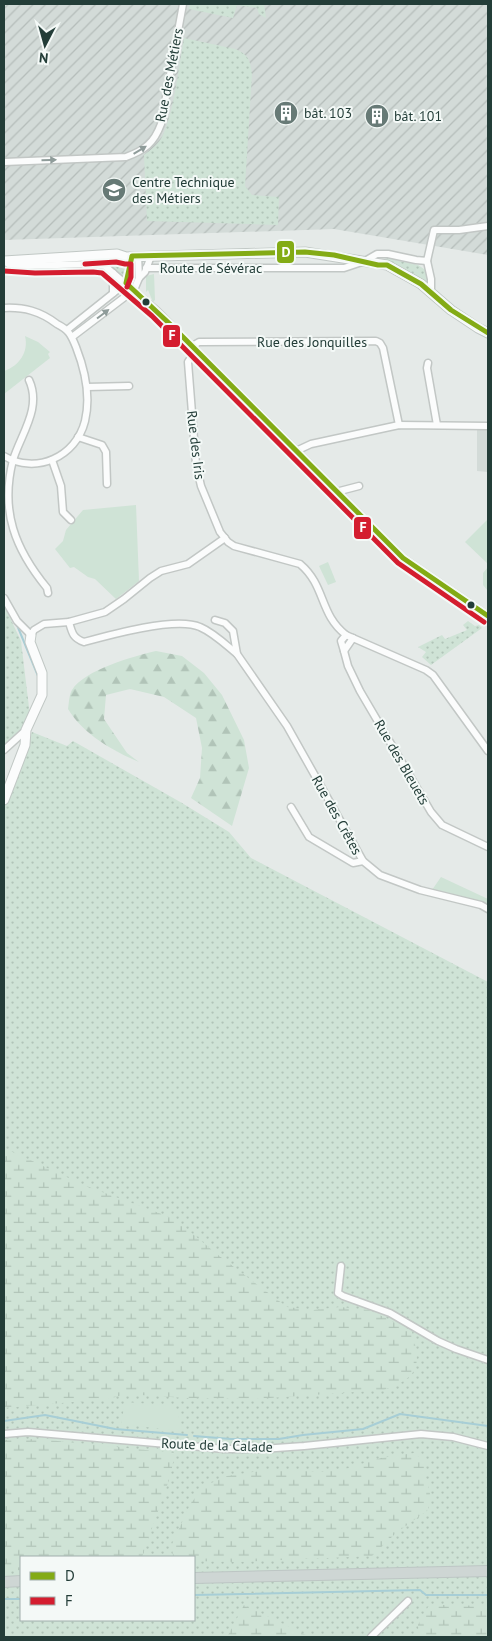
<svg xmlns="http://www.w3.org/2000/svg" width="492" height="1641" font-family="'PT Sans',sans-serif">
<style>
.built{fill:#d3dbd8}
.industrial{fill:url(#industrial-furrows)}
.grass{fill:url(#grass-dots);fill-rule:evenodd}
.forest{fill:url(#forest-firs)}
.wetland{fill:url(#wetland-marsh)}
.park{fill:#cfe3d6}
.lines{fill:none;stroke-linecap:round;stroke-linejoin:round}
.stream{stroke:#a7ced6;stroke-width:2}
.street-casing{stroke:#c2c7c5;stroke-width:9}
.secondary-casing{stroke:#c1c8c5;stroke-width:11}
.primary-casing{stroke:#bdc6c4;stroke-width:12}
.street{stroke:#fbfcfc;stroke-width:6}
.secondary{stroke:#fbfcfc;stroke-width:9}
.primary{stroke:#ced6d4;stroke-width:10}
.bus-1-casing{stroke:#f4f9f7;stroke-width:9}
.bus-2-casing{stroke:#f4f9f7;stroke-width:9}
.bus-1{stroke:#83ab15;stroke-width:5}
.bus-2{stroke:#d41d2f;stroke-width:5}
.oneway{fill:#8f9c9a}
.bus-dot{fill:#233d38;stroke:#f4f9f7;stroke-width:2}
.labels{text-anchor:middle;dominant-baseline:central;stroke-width:4;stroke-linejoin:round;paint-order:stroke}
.street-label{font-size:14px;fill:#233d38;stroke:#f4f9f7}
.poi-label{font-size:14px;fill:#233d38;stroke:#f4f9f7;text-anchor:start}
.line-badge{stroke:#f4f9f7;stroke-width:2}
.badge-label{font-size:14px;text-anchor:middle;font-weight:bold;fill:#fff}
</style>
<defs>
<pattern id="industrial-furrows" width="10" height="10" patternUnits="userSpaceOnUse" patternTransform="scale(1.25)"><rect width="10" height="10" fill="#d3dbd8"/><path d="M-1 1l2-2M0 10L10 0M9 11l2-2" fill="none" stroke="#b5bdba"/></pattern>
<pattern id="grass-dots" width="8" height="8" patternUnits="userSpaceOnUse" patternTransform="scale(1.25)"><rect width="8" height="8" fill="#cfe3d6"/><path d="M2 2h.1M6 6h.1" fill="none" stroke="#b1c4b8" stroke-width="1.8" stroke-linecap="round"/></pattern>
<pattern id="forest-firs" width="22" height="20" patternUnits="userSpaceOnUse" patternTransform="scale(1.25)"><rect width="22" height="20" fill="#cfe3d6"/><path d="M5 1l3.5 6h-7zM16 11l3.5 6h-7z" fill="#b1c4b8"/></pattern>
<pattern id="wetland-marsh" width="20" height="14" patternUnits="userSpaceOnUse" patternTransform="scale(1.25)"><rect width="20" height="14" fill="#cfe3d6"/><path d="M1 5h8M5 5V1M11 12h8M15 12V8" fill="none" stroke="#b1c4b8"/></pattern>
</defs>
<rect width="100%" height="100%" fill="#e5eae8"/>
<path class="built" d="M477,429L488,430V472L477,471Z"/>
<path class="industrial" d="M4,4H488V255L334,229L4,240Z"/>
<g class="grass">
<path d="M190,4H264L266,18L259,14L257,8L237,5L233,18L189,9Z"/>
<path d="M184,38L235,49C249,55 250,60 252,74L245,186L252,195L279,197L278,225L147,221L144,155C151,150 159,144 163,135C174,111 179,66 184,38Z"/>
<path d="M387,258L418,265L427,271L429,285L400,267L381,260Z"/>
<path d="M127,263L124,279L108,264Z"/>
<path d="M4,605L21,641L31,724L4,747Z"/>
<path d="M468,621L475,626L479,625L482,628L431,665L422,657L426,652L418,647L442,635L445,639L467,630L463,625Z"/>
<path d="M32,732L67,746L73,741L182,803L229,832L251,858L488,982V1637H4V787ZM21,1557H194V1620H21Z"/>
</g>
<path class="forest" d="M156,651L182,656L204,673L222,695L244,740L249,768L232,826L191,798L200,778L202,748L196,718L164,697L130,689L106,695L104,719L127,753L139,762C113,751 83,734 68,709C69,703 69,695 72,690C84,670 134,656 156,651Z"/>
<g class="wetland">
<path d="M4,1148L86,1186L175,1219L218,1255L287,1307L313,1310L340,1307L369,1310L390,1320L412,1332C422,1368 418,1377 384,1390L255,1399L186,1398L126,1394L108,1399L4,1408Z"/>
<path d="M38,1439L175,1453L170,1477L142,1557H21V1570L4,1571V1440Z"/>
<path d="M414,1453L425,1462L426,1478L430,1493L428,1510L396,1533L372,1556L238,1562L194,1561V1557H173L172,1544L189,1507L202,1487L227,1476L273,1469L321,1472L345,1469L381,1458Z"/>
<path d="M244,1605L310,1637H227Z"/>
<path d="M441,1605L488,1606V1637H419L418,1625L428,1607Z"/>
</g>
<g class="park">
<path d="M154,274L155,300L153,302L148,290L146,292V276Z"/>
<path d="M25,336L38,342L50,352L48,354L50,358L4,394V371C19,366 29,352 25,336Z"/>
<path d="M136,505L139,581L116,599L95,579L88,577L74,567L70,568L55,549L63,541L66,530L83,510Z"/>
<path d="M488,519V564L465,542Z"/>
<path d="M328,562L336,582L328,585L319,566Z"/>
<path d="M488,567V591L483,585V573Z"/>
<path d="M441,877L488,899V907L472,900L432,890Z"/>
<path d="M125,1402L175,1406L182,1426L179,1431L121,1424Z"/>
</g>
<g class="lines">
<g class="stream">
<path d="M17,625L38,676"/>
<path d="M4,1421L45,1415L115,1429L187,1435"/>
<path d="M194,1436L231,1439H279L303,1435L363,1429L400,1414L488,1426"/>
<path d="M194,1595L420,1590L426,1595H488"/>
<path d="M4,1599H21"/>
</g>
<g class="street-casing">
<g id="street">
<path d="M4,162L126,157C145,150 154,143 161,124L183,4"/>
<path d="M138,256L139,278"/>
<path d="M427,261L431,279V293"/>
<path d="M8,264L20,266L94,264L105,266L157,311L403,558L488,616"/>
<path d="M146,268H344L365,261L377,254H388L416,260L427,261L434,230H459L488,226"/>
<path d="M113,273V293"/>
<path d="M126,283L132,256"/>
<path d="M4,308C24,307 40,311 57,324C61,326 66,329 69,333C72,337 74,342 76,347C85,370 91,396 85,421C76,457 36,475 4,456"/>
<path d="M67,330L126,283"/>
<path d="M72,337L134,290L139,278L145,272L151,256"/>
<path d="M428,363L427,368L437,425"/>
<path d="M29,380C42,408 21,434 13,460C0,511 15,549 47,588L48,593"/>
<path d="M87,387L129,386"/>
<path d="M399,425L383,348L380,343L376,341L199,342L194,345V353L188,362L196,464L201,486L220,532L228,542L234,546L300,564C326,586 319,614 346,635L426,670L433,675L488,751"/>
<path d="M78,437L102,445L106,452L107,484"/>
<path d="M296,451L311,444L399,425L488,426"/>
<path d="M52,460L61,486L63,512L71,520"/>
<path d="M336,492L359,486"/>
<path d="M4,598L17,621L31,635L34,630L44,624L69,622L105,612L124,599L150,578L161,571L188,564L225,538"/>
<path d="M215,620L225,623L233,631L237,654L287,726L363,861L380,875L420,890L481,905L488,909"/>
<path d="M69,622C72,633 73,638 84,642C109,635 176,616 200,627C214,633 226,645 237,654"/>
<path d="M346,635L341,641L344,651L353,638"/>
<path d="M344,651L348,666L360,691L431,812L442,825L488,847"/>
<path d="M4,750L26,730"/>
<path d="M291,807L309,837L353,863L363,861"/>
<path d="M341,1266L338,1293L343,1296L390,1313L438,1341L456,1349L488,1360"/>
<path d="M4,1434L28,1432L225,1449H262L304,1446L421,1434L453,1437L488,1446"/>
<path d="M371,1637L408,1601"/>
</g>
</g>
<g class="secondary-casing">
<g id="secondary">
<path d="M4,261L117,254L126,257L305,252L387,265L421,284L451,310L478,328L488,333"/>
<path d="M4,800L25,745L26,730L42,695V673L30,642L31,635"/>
</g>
</g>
<g class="primary-casing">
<g id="primary">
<path d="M194,1578L488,1571"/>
<path d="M4,1582L21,1581"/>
</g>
</g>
<use href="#street" class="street"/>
<use href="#secondary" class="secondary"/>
<use href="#primary" class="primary"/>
<g class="bus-1-casing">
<path id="bus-1" d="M488,333L451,310L421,284L387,265H378L334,255L305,252L132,256L126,283L172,326L403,558L488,616"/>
</g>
<g class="bus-2-casing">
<g id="bus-2">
<path d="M85,264L116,262L125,264H131V277L127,287"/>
<path d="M4,271L35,273L93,272L102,273L152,316L398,563L484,622"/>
</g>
</g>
<use href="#bus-1" class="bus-1"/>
<use href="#bus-2" class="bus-2"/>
</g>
<defs><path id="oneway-solid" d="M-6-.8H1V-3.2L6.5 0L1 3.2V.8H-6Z" transform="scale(1.25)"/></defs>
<g class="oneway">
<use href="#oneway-solid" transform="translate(140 150) rotate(-31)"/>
<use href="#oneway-solid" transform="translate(49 160) rotate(-2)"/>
<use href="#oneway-solid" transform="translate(103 314) rotate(-37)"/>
</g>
<defs>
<g id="building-disc" transform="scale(1.25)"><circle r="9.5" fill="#677a76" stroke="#f4f9f7"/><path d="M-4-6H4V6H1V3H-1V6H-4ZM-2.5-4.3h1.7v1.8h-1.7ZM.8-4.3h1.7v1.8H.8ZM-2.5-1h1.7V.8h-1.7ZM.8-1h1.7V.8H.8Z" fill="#fff"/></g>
<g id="school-disc" transform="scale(1.25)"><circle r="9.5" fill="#677a76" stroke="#f4f9f7"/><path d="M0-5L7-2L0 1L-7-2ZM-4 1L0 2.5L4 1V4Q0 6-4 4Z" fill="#fff"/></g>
</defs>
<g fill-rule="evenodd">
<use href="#building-disc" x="286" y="113"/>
<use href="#building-disc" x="377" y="116"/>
<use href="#school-disc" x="114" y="190"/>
</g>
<g class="bus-dot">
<circle cx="146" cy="302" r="4.5"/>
<circle cx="471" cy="605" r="4.5"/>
</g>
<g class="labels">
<g class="street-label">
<text transform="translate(169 75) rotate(-79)">Rue des Métiers</text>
<text x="211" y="268">Route de Sévérac</text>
<text x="312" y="342">Rue des Jonquilles</text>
<text transform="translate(196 445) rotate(83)">Rue des Iris</text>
<text transform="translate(402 762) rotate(60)">Rue des Bleuets</text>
<text transform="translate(337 815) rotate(61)">Rue des Crêtes</text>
<text transform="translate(217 1445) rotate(2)">Route de la Calade</text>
</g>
<g class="poi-label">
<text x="304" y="113">bât. 103</text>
<text x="394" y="116">bât. 101</text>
<text x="132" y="182">Centre Technique<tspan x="132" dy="16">des Métiers</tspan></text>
</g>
</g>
<g class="line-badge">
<rect x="276" y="240" width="19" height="24" rx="5" fill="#83ab15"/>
<rect x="162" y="324" width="19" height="24" rx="5" fill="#d41d2f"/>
<rect x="353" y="516" width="19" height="24" rx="5" fill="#d41d2f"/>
</g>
<g class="badge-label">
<text x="286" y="257">D</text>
<text x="172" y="340">F</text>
<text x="363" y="532">F</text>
</g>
<rect width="492" height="1641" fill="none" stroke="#233d38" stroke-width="10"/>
<rect x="20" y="1556" width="175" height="65" fill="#f4f9f7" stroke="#a0aeab"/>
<rect x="30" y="1572" width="25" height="8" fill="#83ab15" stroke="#a0aeab"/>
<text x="65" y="1581" font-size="15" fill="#233d38">D</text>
<rect x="30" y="1597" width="25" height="8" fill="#d41d2f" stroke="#a0aeab"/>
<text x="65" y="1606" font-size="15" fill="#233d38">F</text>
<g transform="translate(45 45) rotate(186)" stroke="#f4f9f7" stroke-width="4" paint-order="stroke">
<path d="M0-4L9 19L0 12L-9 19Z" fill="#233d38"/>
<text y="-8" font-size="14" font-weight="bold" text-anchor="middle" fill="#233d38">N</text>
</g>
</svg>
